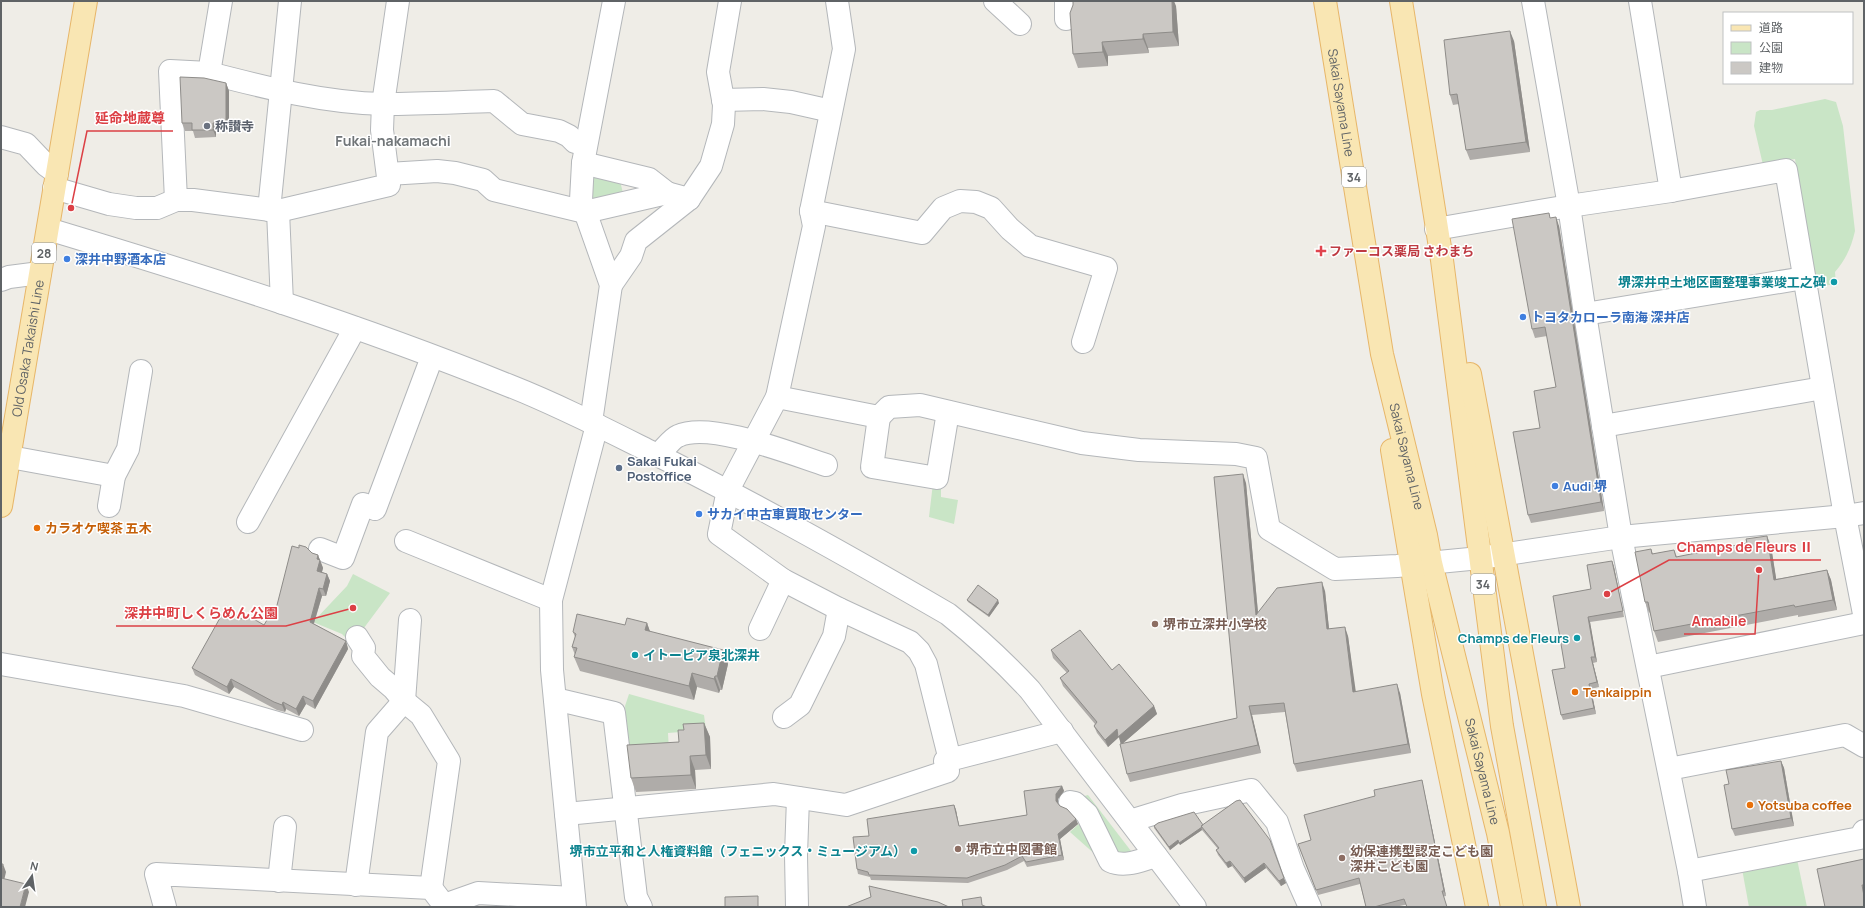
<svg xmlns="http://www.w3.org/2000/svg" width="1865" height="908" font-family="Manrope,'Noto Sans JP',sans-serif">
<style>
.green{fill:#c9e5c6}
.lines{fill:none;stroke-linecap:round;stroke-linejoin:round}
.minor-casing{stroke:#b4b7ba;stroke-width:24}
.major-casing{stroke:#e7b669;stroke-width:24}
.minor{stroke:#fff;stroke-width:22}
.major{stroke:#f9e6b3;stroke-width:22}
.wall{fill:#afaca9}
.shaded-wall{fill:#8e8c89}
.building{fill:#cbc8c4;stroke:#8e8c89}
.worship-dot{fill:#6b7280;stroke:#fff;stroke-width:1.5}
.health-dot{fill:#e0444e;stroke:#fff;stroke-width:1.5}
.shop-dot{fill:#3f7fe0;stroke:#fff;stroke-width:1.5}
.culture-dot{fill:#0f9aa8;stroke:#fff;stroke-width:1.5}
.service-dot{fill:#5c6f8a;stroke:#fff;stroke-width:1.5}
.food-dot{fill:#e8710a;stroke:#fff;stroke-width:1.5}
.education-dot{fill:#8d6e63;stroke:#fff;stroke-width:1.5}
.labels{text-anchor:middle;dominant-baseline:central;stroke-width:3;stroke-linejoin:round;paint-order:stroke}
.shield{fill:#fff;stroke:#8f9294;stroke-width:1}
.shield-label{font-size:12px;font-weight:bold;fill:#5f6366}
.street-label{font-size:13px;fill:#5f6366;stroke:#fff}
.worship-label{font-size:13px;font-weight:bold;fill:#5b616d;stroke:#fff;text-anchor:start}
.health-label{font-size:13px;font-weight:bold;fill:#be3a42;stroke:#fff;text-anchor:start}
.shop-label{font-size:13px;font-weight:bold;fill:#366cbe;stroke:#fff;text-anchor:start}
.culture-label{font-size:13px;font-weight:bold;fill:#0d838f;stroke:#fff;text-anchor:end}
.service-label{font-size:13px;font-weight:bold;fill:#4e5e75;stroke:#fff;text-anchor:start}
.food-label{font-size:13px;font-weight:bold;fill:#c56008;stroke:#fff;text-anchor:start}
.education-label{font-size:13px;font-weight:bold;fill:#785e54;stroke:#fff;text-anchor:start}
.neighbourhood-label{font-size:14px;font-weight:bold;fill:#707578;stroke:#fff}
.leader{fill:none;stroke:#dc4045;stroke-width:1.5}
.callout-dot{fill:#dc4045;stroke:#fff;stroke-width:1.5}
.callout-label{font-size:14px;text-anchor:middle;font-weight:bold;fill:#dc4045;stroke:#fff;stroke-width:3;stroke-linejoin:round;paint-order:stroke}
</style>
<rect width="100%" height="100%" fill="#efede7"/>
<g class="green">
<path d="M1825,99L1836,102L1843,126L1855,231C1851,248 1846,259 1835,272L1836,284L1815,287L1795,159L1763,165L1754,126L1756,112L1760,110H1772Z"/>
<path d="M587,172L620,181L624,197L590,202Z"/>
<path d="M933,483L941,485V497L958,500L954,524L929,517Z"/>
<path d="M353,574L390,593L352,644L342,634L313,622L347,586Z"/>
<path d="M629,694L704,715L706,730L668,733L669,751L629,750L625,706Z"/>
<path d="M1088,795L1131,851L1121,854H1115L1077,798Z"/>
<path d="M1080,811L1097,856L1070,832L1081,822Z"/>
<path d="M1797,859L1807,907H1749L1742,869Z"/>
</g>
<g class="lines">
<g class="minor-casing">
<g id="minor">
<path d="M995,1L1020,24"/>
<path d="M1066,1V19"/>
<path d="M1533,1L1569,206L1585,314L1621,537L1689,871L1695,907"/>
<path d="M1640,1L1671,191"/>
<path d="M209,73C267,88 325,103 384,104C421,104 458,102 494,101L522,124L559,131L569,136L575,142L586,145"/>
<path d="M723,100L763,99L791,102L831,111"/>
<path d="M1,137L26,144L46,165L57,173"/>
<path d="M583,163L649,179L667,193"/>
<path d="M388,174L437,171L455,173L483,180L494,190L585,212L667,193L689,199"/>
<path d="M54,188L109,204L136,208H157L176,200H193L278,211L389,185L382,130L383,104L398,1"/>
<path d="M176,200L170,71L209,73L221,1"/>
<path d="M269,210L290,1"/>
<path d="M278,211L282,303"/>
<path d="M811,211L922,233L943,208L960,201L976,202L991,208L1010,229L1030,246L1106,268L1083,342"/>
<path d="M48,229C204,276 359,325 510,386C558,405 603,428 649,451C751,501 850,557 948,614C977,637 1004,662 1030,690L1195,907"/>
<path d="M1436,229L1569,206L1671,191L1786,170L1845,516L1864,614"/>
<path d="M1,280L9,277L40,273"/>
<path d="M611,285L631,256L636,241L689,199L711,166L723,124L724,105L718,72L730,1"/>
<path d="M1585,314L1804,278"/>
<path d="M777,397L814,226L811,211L844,49L837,1"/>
<path d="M879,417L872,467L937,478L948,412"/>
<path d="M591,422L611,285L581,200L583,163L614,1"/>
<path d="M1603,426L1823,388"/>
<path d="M658,455C664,450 671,439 678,436C710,421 792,454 826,465"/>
<path d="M10,457L114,476"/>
<path d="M109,506L114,476L128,449L141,371"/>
<path d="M248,522L355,328"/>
<path d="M406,541L551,600"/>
<path d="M320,549L343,558L363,504L375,509L432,357"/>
<path d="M760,629L783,580"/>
<path d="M357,637L364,648L363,656L380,677L394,689L404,701L421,715L449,761L431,888"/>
<path d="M1,664L184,696L302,730"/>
<path d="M1648,667L1864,623"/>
<path d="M555,699L614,713L636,897L641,907"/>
<path d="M784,717L800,705L834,636L839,609"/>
<path d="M950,760L926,664L919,651L910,642L839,609L783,580L719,534L728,490L777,397L879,417L889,407L920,405L1082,443L1139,450L1236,454L1256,458L1269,529L1335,569L1397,566L1480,558L1621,537L1845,516L1864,513"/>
<path d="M1669,769L1845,735L1864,746"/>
<path d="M1070,802L1075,803L1087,814L1110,861C1125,868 1141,860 1156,856"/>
<path d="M566,814L774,794L846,805L948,771L945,761L1062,731"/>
<path d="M1130,821L1182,805L1251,790L1277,822L1293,869L1310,907"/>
<path d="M1689,871L1860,838L1864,831"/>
<path d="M279,881L285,827"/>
<path d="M356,885L377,732L404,701L410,620"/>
<path d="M165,907L156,874L431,888L444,905L478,893L574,898"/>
<path d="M575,907L552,670L551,600L597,425"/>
<path d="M797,907L796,855L798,798"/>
</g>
</g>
<g class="major-casing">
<g id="major">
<path id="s1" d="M1325,1L1382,354L1426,535L1431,563L1498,833L1512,907"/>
<path d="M1401,1L1442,260L1502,726L1535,907"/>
<path d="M1470,374L1569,907"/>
<path d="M1392,450L1433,694L1477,907"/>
<path id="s2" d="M1,506L86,1"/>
</g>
</g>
<use href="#minor" class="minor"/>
<use href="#major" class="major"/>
</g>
<g class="wall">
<path d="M1073,5L1176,6L1179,46L1148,48L1149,53L1108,56V66L1078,68L1073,54Z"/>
<path d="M1514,41L1530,152L1470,160L1466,150L1459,104L1453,105L1450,95Z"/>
<path d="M226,83L229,91V131H216V137L195,138L193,131H185L182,123Z"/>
<path d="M1550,218L1559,226L1604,511L1531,523L1528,515L1540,428L1556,387L1547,336L1535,338L1532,329Z"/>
<path d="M1246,483L1258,612L1325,591L1329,629L1348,636L1355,691L1400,693L1411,753L1297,772L1294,764L1285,712L1252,715L1261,753L1130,782L1127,774L1121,744L1119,737L1108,747L1097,733L1094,726L1095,724L1063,686L1060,678L1067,673L1053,658L1051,650L1154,706L1157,714L1122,744L1237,718Z"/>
<path d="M1771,546L1776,579L1827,570L1831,580L1837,610L1798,617V615L1658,642L1654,631L1650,612L1649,613L1645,602L1651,549L1653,554L1674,550L1677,557Z"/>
<path d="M312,553L318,555L323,568L322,572L327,574L330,581L326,596H322L314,624L346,641L348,649L315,709L306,704L299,716L286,709L285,712L277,710L234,687L229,694L195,675L192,668L242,619L264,625L274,617Z"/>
<path d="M1612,561L1614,567L1624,617L1590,622L1597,662L1593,663L1599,687L1591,689L1596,714L1563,720L1561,715L1565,668L1591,589Z"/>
<path d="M967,600L999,603L989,617L968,602Z"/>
<path d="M647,623L650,632L723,650L728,664L722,690H720L719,693L697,687L694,700L580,671L574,657L575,655L572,647L575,637L573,632L625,625Z"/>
<path d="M704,723L710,737L711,769L695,770L696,789L636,792L631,778L679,742L684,730Z"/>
<path d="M1781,761L1784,768L1794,826L1735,836L1732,829L1729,784Z"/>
<path d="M1422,780L1423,785L1446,896L1395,907H1366L1360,884L1318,895L1298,844L1311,840L1375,796Z"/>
<path d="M1062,786L1064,791L1058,799V804L1078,824L1060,839L1064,860L1027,867L1024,861L1007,870L968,883L871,880L870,877L858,874L857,869L869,836L954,805L956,810L959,826L1027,815Z"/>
<path d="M1236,801L1286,883L1281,886L1266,868L1245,883L1232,866L1228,868L1218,855L1216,850L1218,849L1202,830L1180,845L1179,843L1170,850L1154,828V826L1203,825Z"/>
<path d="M1864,859V907H1825Z"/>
</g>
<g class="shaded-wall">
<path d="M1172,1H1174L1176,6L1179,46L1173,32Z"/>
<path d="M1510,31L1514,41L1530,152L1526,142Z"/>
<path d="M1143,34L1148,48L1149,53L1143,39Z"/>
<path d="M1102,42L1108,56V66L1103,52Z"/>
<path d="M226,83L229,91V131L226,123Z"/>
<path d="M213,123L216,131V137L213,130Z"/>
<path d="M1556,217L1559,226L1604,511L1601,502Z"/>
<path d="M1243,474L1246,483L1259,624L1256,615Z"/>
<path d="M1767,536L1771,546L1778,590L1774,580Z"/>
<path d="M318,555L323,568L320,579L317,571V559Z"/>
<path d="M1612,561L1614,567L1624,617L1623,611Z"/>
<path d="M1827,570L1831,580L1837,610L1833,600Z"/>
<path d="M327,574L330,581L326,596L323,589Z"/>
<path d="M1322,582L1325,591L1330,638L1327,629Z"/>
<path d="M319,588L322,596L312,629L310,622Z"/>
<path d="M998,600L999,603L989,617L988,615Z"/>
<path d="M1588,617L1590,622L1597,662L1595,657Z"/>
<path d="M647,623L652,637L645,630Z"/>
<path d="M1345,627L1348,636L1357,700L1353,692Z"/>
<path d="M346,641L348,649L315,709L313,701Z"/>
<path d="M723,650L728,664L722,690L717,676Z"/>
<path d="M1591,657L1593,663L1599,687L1597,682Z"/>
<path d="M692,673L697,687L694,700L689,686Z"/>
<path d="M715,676L720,690L719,693L714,679Z"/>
<path d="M231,679L234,687L229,694L227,687Z"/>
<path d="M1397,684L1400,693L1411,753L1408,744Z"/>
<path d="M1589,684L1591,689L1596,714L1594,708Z"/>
<path d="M303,696L306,704L299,716L296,709Z"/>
<path d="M283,702L286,709L285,712L282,705Z"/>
<path d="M1154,706L1157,714L1121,745L1119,737L1108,747L1105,740L1117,729Z"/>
<path d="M1249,706L1252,715L1261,753L1258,745Z"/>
<path d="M704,723L710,737L711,769L706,755Z"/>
<path d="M690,756L695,770L696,789L691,775Z"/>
<path d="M1781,761L1784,768L1794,826L1791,818Z"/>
<path d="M1422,780L1423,785L1446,896L1444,891Z"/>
<path d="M1062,786L1064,791L1058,799V806L1056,801V794Z"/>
<path d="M954,805L956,810L960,831L959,826Z"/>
<path d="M1076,819L1078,824L1060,839L1064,860L1062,855L1058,834Z"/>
<path d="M1201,827L1202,830L1180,845L1179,843Z"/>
<path d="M1178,840L1179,843L1170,850L1169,847Z"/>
<path d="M1230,861L1232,866L1228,868L1226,863Z"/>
<path d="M1264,863L1266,868L1245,883L1244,878Z"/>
<path d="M3,864L6,872L3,885L1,880V873Z"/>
<path d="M1284,878L1286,883L1281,886L1279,881Z"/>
<path d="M26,884L29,892L25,907H20Z"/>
</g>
<g class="building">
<path d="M1073,1H1172L1173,32L1143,34V39L1102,42L1103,52L1073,54L1070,13L1073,5Z"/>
<path d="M1510,31L1526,142L1466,150L1457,94L1450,95L1444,40Z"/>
<path d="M180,77L204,78L226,83V123H213V130H192V123H182Z"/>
<path d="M1549,213L1550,218L1556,217L1601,502L1528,515L1513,432L1540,428L1534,391L1556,387L1545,327L1532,329L1512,219Z"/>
<path d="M1243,474L1256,615L1277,588L1322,582L1327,629L1345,627L1353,692L1397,684L1408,744L1294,764L1284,703L1249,706L1258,745L1127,774L1120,744L1237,718L1214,477Z"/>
<path d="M1767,536L1774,580L1827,570L1833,600L1795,607L1794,605L1654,631L1648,602H1645L1635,552L1651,549L1652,554L1674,550L1676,557L1737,545L1747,543L1746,539Z"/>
<path d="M299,545L306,547L312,553L318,555L317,559L320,560L317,571L327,574L323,589L319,588L310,622L346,641L313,701L303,696L296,709L283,702L282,705L274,702L231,679L227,687L192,668L225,609L242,619L245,614L264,625L270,615L274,617L292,546L299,548Z"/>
<path d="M1612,561L1623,611L1588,617L1595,657H1591L1597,682L1589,684L1594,708L1561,715L1552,670L1565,668L1553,596L1591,589L1587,565Z"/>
<path d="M978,585L998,600L988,615L967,600Z"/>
<path d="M577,614L625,625L627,618L647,623L645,630L723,650L717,676H715L714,679L692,673L689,686L574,657L577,648L572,647L576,634L573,632Z"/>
<path d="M1080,630L1112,670L1119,664L1154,706L1118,737L1117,729L1105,740L1094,726L1097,722L1060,678L1069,671L1051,650Z"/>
<path d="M704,723L706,755L690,756L691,775L631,778L627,745L679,742L678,730H684L683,724Z"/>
<path d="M1781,761L1791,818L1732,829L1724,785L1729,784L1726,770Z"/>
<path d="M1422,780L1444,891H1442L1447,907H1407L1404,899L1374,907H1366L1359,878L1316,890L1298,844L1311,840L1304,815L1375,796L1374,790Z"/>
<path d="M1062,786L1056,794V801L1060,806L1067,809L1076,819L1058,834L1062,855L1026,862L1022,856L1005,865L967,878L869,875L868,872L857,869L853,837L869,836L867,819L954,805L959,826L1027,815L1024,791Z"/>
<path d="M1240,800L1270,840L1284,878L1279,881L1264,863L1244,878L1230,861L1226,863L1216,850L1219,848L1201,826L1236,801Z"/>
<path d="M1194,812L1203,825L1201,826L1202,827L1179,843L1178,840L1169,847L1154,826L1158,823Z"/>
<path d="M1864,859V885H1862L1864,896V907H1825L1817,869Z"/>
<path d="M1,864H3L1,873Z"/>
<path d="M1,878L26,884L20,907H1Z"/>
<path d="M869,886L938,902L949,907H846L871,897Z"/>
<path d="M758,896V907H725V897Z"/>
<path d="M981,897L982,905L987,907H963L962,900Z"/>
</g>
<circle class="worship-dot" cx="207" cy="126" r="4"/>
<path class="health-dot" d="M1319 245h4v4h4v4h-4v4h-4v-4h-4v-4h4z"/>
<g class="shop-dot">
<circle cx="67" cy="259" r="4"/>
<circle cx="1523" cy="317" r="4"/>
<circle cx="1555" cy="486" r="4"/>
<circle cx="699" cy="514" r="4"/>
</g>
<g class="culture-dot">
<circle cx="1834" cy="282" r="4"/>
<circle cx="1577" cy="638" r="4"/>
<circle cx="635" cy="655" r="4"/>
<circle cx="914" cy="851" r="4"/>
</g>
<circle class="service-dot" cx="619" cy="468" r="4"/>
<g class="food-dot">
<circle cx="37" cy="528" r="4"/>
<circle cx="1575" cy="692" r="4"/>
<circle cx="1750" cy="805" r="4"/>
</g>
<g class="education-dot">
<circle cx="1155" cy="624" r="4"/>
<circle cx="958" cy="849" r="4"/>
<circle cx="1342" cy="858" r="4"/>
</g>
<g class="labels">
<g class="shield">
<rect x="1342" y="167" width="24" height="20" rx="3"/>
<rect x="32" y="243" width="24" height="20" rx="3"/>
<rect x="1471" y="574" width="24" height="20" rx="3"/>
</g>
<g class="shield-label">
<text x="1354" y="177">34</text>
<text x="44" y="253">28</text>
<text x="1483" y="584">34</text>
</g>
<g class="street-label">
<text stroke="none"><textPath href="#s1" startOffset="103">Sakai Sayama Line</textPath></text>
<text stroke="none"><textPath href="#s2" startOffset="160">Old Osaka Takaishi Line</textPath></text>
<text stroke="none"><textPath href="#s1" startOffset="463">Sakai Sayama Line</textPath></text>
<text stroke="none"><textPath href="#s1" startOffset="787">Sakai Sayama Line</textPath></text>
</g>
<g class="worship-label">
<text x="215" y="126">称讃寺</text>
</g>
<g class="health-label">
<text x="1329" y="251">ファーコス薬局 さわまち</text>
</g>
<g class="shop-label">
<text x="75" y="259">深井中野酒本店</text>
<text x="1531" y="317">トヨタカローラ南海 深井店</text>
<text x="1563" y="486">Audi 堺</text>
<text x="707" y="514">サカイ中古車買取センター</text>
</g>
<g class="culture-label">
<text x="1826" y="282">堺深井中土地区画整理事業竣工之碑</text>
<text x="1569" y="638">Champs de Fleurs</text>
<text x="643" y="655" text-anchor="start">イトーピア泉北深井</text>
<text x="906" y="851">堺市立平和と人権資料館（フェニックス・ミュージアム）</text>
</g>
<g class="service-label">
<text x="627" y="461">Sakai Fukai<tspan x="627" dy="15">Postoffice</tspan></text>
</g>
<g class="food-label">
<text x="45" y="528">カラオケ喫茶 五木</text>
<text x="1583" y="692">Tenkaippin</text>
<text x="1758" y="805">Yotsuba coffee</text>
</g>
<g class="education-label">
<text x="1163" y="624">堺市立深井小学校</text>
<text x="966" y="849">堺市立中図書館</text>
<text x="1350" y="851">幼保連携型認定こども園<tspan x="1350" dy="15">深井こども園</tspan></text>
</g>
<g class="neighbourhood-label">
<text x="393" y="140">Fukai-nakamachi</text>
</g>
</g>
<path class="leader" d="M71 208L87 131H173M1607 594L1669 560H1821M353 608L286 626H116M1759 570L1755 634H1684"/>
<g class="callout-dot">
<circle cx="71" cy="208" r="4"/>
<circle cx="1607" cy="594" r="4"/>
<circle cx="353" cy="608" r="4"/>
<circle cx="1759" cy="570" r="4"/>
</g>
<g class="callout-label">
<text x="130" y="123">延命地蔵尊</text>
<text x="1745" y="552">Champs de Fleurs Ⅱ</text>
<text x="201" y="618">深井中町しくらめん公園</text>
<text x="1719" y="626">Amabile</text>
</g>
<rect width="1865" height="908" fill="none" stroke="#5f6366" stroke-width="4"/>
<rect x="1723" y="12" width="130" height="72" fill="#ffffff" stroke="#bfc1c2"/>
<rect x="1731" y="25" width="20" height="6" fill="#f9e6b3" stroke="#bfc1c2"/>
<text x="1759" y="32" font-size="12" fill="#5f6366">道路</text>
<rect x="1731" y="42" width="20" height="12" fill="#c9e5c6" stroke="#bfc1c2"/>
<text x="1759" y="52" font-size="12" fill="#5f6366">公園</text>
<rect x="1731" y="62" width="20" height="12" fill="#cbc8c4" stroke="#bfc1c2"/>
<text x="1759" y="72" font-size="12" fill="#5f6366">建物</text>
<g transform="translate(32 876) rotate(13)" stroke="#ffffff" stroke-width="3" paint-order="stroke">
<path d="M0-3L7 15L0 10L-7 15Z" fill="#5f6366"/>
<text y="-6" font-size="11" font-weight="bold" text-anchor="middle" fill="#5f6366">N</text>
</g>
</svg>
